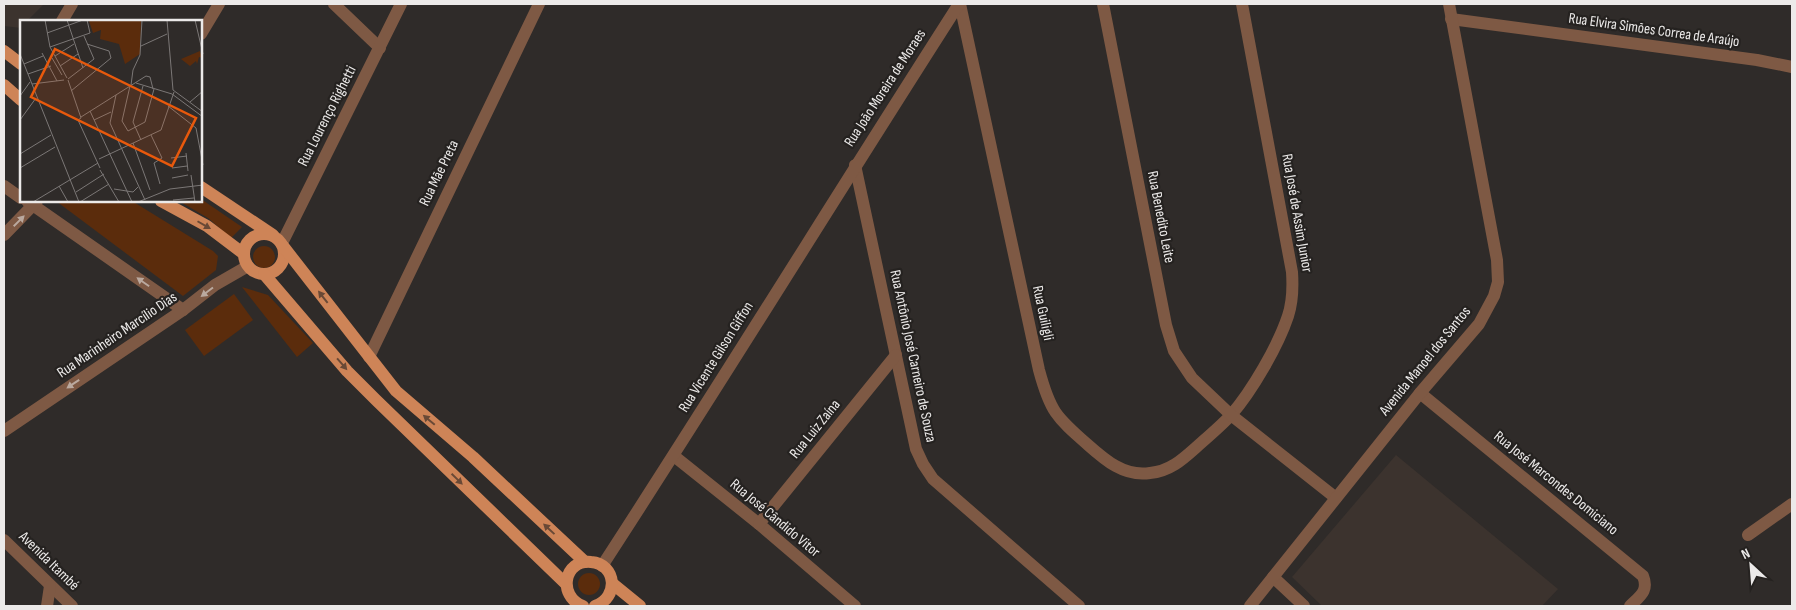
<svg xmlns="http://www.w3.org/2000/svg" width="1796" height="610" font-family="'Sofia Sans Condensed',sans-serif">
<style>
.built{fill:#3c332e}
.green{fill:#5b2c0c}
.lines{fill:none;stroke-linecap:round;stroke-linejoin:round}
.minor{stroke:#7e5944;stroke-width:12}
.major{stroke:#ce8457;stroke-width:12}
.oneway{fill:#baa99f}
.oneway2{fill:#694936}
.labels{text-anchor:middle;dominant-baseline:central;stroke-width:4.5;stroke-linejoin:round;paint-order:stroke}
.street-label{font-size:15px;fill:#eceae9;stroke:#252220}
.inset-road{fill:none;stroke:#7b7776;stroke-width:1}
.view{fill:#e8590c;fill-opacity:0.15;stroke:#e8590c;stroke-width:2.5}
.inset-edge{fill:none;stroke:#eceae9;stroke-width:2.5}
</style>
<rect width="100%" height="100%" fill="#2f2b29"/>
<g class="built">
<path d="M4,4H44L27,21H21V28L4,26Z"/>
<path d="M1396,455L1558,589L1542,606H1322L1292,577Z"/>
</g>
<g class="green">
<path d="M201,199L242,227L231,238L208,218L179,201H201Z"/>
<path d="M56,201H132L213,251L218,256L216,270L183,296Z"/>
<circle cx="264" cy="257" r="11"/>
<path d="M242,287L268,295L313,343L297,357Z"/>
<path d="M234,294L253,320L204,356L185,330Z"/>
<circle cx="589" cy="584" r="11"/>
</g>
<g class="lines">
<g class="minor">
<path d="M334,4L380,48"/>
<path d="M960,4L1039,370C1050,411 1056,417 1087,444C1105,460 1124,477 1150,473C1172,471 1185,457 1201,443C1211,434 1222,425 1231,415C1252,391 1278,346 1288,316C1293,301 1293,287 1292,272L1242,4"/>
<path d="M1103,4L1166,325L1174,351L1192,378L1231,415L1336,498"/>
<path d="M1451,19L1757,60L1792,67"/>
<path d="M62,21L72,4"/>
<path d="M201,34L219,4"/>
<path d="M855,165L916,449L923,464L933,479L1079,606"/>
<path d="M4,186L21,198"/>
<path d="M27,201L183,310"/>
<path d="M4,235L37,201"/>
<path d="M282,243L401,4"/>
<path d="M369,357L539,4"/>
<path d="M1420,393L1643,576C1649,591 1640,596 1630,606"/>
<path d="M4,431L183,310L215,285L248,266"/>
<path d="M674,456L759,524L855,606"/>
<path d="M759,524L896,355"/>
<path d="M1748,535L1792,504"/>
<path d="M4,540L72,606"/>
<path d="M602,566C723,380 839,191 959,4"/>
<path d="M1273,577L1304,606"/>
<path d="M47,606L50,586"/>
<path d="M1250,606L1420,393L1479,324L1494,296L1498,282L1497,260L1449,4"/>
</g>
<g class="major">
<path d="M4,51L21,64"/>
<path d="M4,85L21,100"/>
<path d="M201,187L273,235"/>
<path d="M161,201L207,226L244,254"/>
<circle cx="264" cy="254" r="20"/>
<path d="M283,246L396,391L473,457L585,562"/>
<path d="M264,274L347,371L376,400L566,584"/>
<path d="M613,584L640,606"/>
<path d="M583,606C557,596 564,559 591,562C617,564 619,598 595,606"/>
</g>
</g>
<defs><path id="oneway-solid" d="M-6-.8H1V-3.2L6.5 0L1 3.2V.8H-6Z" transform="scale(1.25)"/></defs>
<g class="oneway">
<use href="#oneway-solid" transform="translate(19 221) rotate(-45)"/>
<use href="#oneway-solid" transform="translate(143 282) rotate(-145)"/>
<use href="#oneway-solid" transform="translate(207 292) rotate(143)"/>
<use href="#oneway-solid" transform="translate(73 384) rotate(146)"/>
</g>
<g class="oneway2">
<use href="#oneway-solid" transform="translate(204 225) rotate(30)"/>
<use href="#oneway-solid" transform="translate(323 297) rotate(-128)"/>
<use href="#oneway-solid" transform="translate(342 364) rotate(49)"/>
<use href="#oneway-solid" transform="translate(429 420) rotate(-140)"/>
<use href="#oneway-solid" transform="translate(457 479) rotate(44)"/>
<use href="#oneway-solid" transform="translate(549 529) rotate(-137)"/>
</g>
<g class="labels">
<g class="street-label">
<text transform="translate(1654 30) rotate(8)">Rua Elvira Simões Correa de Araújo</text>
<text transform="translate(885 88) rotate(-57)">Rua João Moreira de Moraes</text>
<text transform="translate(327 116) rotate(-63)">Rua Lourenço Righetti</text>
<text transform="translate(439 173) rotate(-64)">Rua Mãe Preta</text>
<text transform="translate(1297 213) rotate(80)">Rua José de Assim Junior</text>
<text transform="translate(1161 217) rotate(79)">Rua Benedito Leite</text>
<text transform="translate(1043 313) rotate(78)">Rua Guiligli</text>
<text transform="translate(117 335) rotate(-34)">Rua Marinheiro Marcílio Dias</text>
<text transform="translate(913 356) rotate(78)">Rua Antônio José Carneiro de Souza</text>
<text transform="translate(716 357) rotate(-58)">Rua Vicente Gilson Giffon</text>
<text transform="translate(1425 361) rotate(-51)">Avenida Manoel dos Santos</text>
<text transform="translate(815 429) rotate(-51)">Rua Luiz Zaína</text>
<text transform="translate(1556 483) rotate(39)">Rua José Marcondes Domiciano</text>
<text transform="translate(775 518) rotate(40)">Rua José Cândido Vitor</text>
<text transform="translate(49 561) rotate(44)">Avenida Itambé</text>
</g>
</g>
<g transform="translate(20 20)">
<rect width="182" height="182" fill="#2f2b29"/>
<path d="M121,0L120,34L105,44L99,24L80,19L81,10L73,13L69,1ZM180,31L182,38L179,37L177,44L176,41L170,46L161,39Z" fill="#5b2c0c"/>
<path class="inset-road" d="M25,0L30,27L47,58M47,0L63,48M147,0L153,70L183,92M175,0L183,34M27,13L63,0M64,16L74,39M121,26L147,14M30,27L70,13L67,0M22,33L37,61M0,34L59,182M35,36L54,24M32,38L42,55M4,44L23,36M40,46L58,34M8,54L31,46M48,59L74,39M48,60L61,98L58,100L80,148M116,63L152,74L183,97M12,64L44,60M111,65L113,50L120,35L122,0M110,66L102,101L108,111L125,102L134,69M51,71L91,38L89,31L67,24M96,75L90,103L125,180M0,76L10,62M170,82L183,71M148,86L176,108L183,145M70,91L112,182M61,97L126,56L130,57L133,69M0,100L16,78M74,100L91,92M131,115L142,138L134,143L140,164M121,120L113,102L123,66M113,123L130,170M166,133L168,151M0,134L31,115M151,138L167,136M79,139L141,110L154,72M0,148L35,127M152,148L167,146M80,150L99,182M171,155L175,182M152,158L168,155M39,166L48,182M94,169L113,172L118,167M56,172L84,154M153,180L174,178M13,182L78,143M60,182L89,164M118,182L150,169L183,165"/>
<path class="view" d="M35,29L176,98L152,146L11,77Z"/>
<rect width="182" height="182" class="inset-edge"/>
</g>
<rect width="1796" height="610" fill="none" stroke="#eceae9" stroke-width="10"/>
<g transform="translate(1751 565) rotate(334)" stroke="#252220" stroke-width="4" paint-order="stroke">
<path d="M0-4L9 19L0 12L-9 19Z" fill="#eceae9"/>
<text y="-8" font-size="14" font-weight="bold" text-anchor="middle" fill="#eceae9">N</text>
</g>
</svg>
